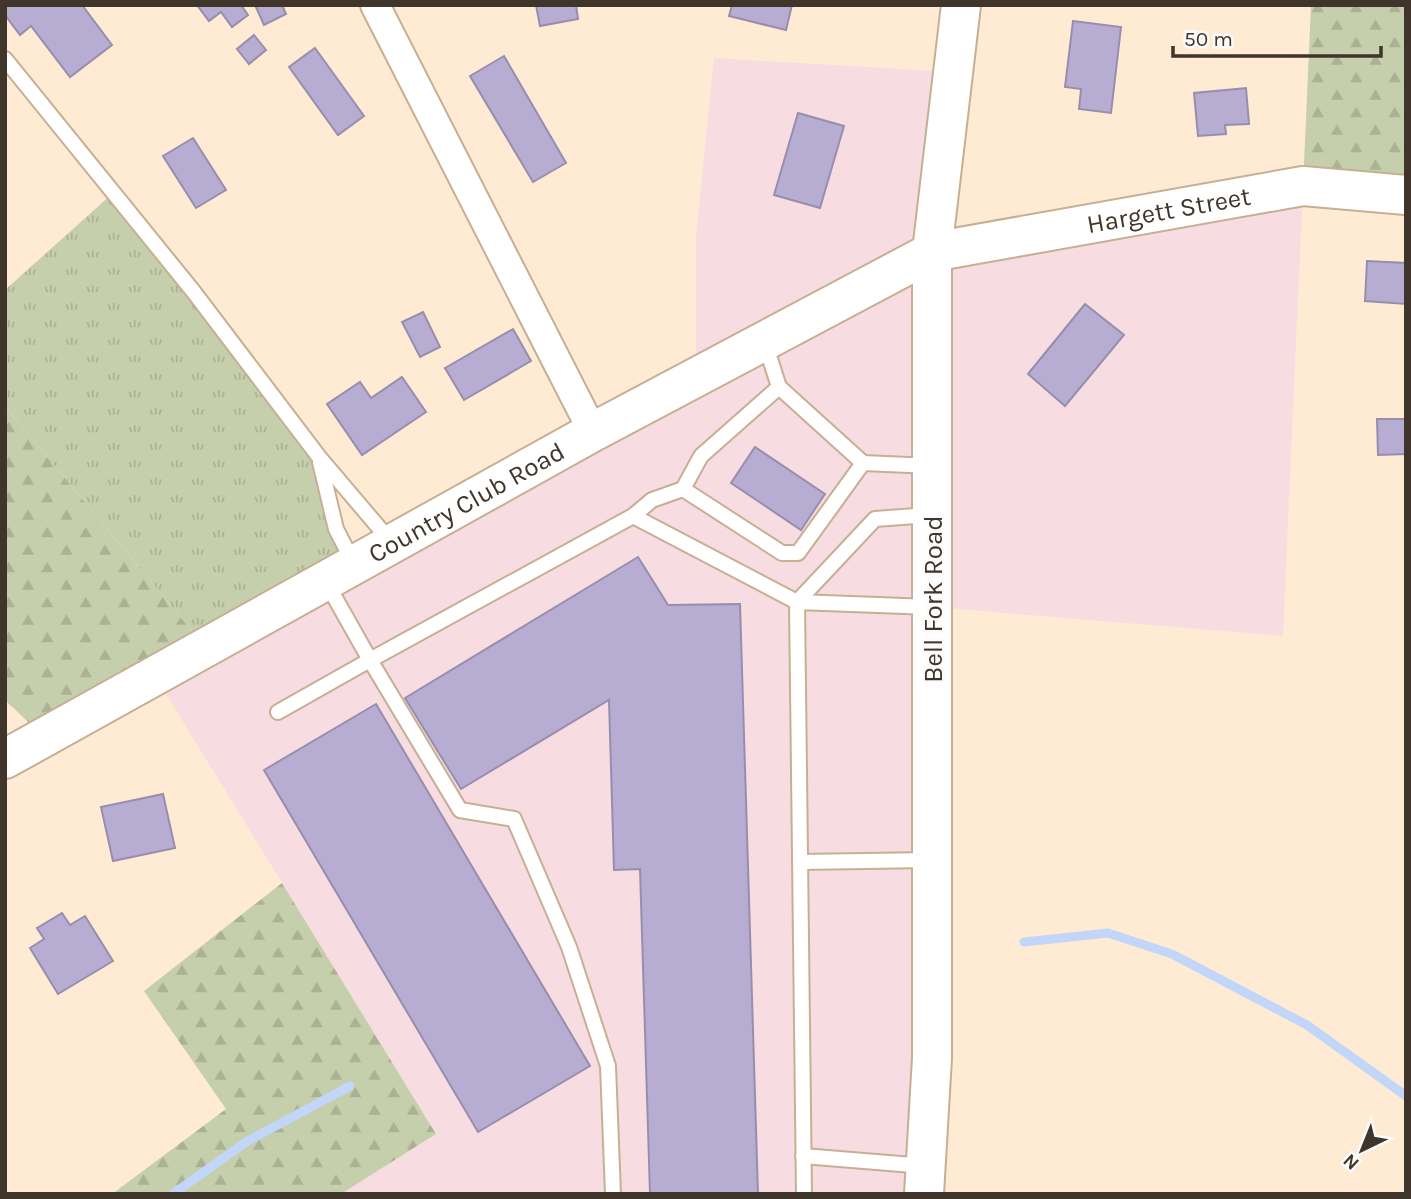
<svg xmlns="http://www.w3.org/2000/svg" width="1411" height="1199" font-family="Karla,sans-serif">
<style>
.commercial{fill:#f7dde1}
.grass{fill:url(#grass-tufts)}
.forest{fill:url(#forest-firs)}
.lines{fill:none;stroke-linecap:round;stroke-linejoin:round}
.stream{stroke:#c1d6f9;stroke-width:9}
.building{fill:#b7acd1;stroke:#978ead;stroke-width:2}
.lane-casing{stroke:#c7af93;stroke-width:18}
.street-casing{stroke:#c7af93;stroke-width:32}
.secondary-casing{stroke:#c7af93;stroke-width:42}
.lane{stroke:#fff;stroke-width:14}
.street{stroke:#fff;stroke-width:28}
.secondary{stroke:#fff;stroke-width:38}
.labels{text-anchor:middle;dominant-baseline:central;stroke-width:5;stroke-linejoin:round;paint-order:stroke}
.street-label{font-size:26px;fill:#3f352a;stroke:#fbfbfb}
</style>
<defs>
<pattern id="grass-tufts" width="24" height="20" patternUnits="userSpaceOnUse" patternTransform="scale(1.75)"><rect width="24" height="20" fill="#c6cfac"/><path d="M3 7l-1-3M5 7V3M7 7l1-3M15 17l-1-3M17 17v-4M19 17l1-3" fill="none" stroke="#abb294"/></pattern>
<pattern id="forest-firs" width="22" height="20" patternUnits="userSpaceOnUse" patternTransform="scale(1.75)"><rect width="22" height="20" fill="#c6cfac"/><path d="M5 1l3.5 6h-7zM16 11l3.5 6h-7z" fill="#abb294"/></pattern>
</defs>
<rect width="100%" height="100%" fill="#ffebd3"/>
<path class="commercial" d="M714,58L953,72L932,251L1303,186L1283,636L933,607L924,1194H341L436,1134L155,676L696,377V237Z"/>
<path class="grass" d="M113,193L319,457L354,565L206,648L5,406V290Z"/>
<g class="forest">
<path d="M1311,5H1406V195L1303,186Z"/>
<path d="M5,406L206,648L45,738L5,700Z"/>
<path d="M282,883L436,1134L341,1194H112L226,1109L144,991Z"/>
</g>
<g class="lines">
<g class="stream">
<path d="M1024,942L1108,933L1172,954L1307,1025L1406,1096"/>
<path d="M173,1194L246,1142L350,1086"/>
</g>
</g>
<g class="building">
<path d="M5,5H82L112,45L70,77L31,26L20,35L5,15Z"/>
<path d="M197,5H241L248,15L232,27L221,12L209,21Z"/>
<path d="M255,5H282L286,14L264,25Z"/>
<path d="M536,5H576L578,19L540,26Z"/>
<path d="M732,5H792L786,30L729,16Z"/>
<path d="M1073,21L1121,27L1111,113L1079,109L1081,89L1065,87Z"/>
<path d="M254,35L266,50L249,64L237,49Z"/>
<path d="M315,48L364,116L338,135L289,67Z"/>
<path d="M504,56L566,163L533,182L470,76Z"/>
<path d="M1246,88L1249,124L1225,125L1226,134L1198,136L1194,93Z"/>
<path d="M798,113L844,126L820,208L774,195Z"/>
<path d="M193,138L226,190L196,208L163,156Z"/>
<path d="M1367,261L1406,263V304L1365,301Z"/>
<path d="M1085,304L1124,335L1065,406L1028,374Z"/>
<path d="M423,312L440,347L420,357L402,322Z"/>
<path d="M513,329L531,361L464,400L445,368Z"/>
<path d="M402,377L426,412L362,455L327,404L360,382L371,398Z"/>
<path d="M1377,419H1406V454L1378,455Z"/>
<path d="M755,447L825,494L801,530L731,483Z"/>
<path d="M638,557L668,605L740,604L758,1194H650L640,869L614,870L609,700L461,789L405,698Z"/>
<path d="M376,704L590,1066L478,1132L264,770Z"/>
<path d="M163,794L175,848L113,861L101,807Z"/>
<path d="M62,913L70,925L85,916L113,961L58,994L30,948L44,939L37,928Z"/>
</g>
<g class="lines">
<g class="lane-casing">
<g id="lane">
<path d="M5,59L193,291L319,457L392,543"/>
<path d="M765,343L779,387L701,456L683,489L782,553H798L863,463"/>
<path d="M779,387L863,463L932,466"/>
<path d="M320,462L336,529L353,562"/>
<path d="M633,516L652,500L683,489"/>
<path d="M326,582L370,660L633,516L797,602L875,519L929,515"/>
<path d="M278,712L370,660L460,810L514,819L569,947L608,1066L613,1194"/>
<path d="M800,862L931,860"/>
<path d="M803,1156L925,1166"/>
<path d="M804,1194L797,602L931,607"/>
</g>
</g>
<g class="street-casing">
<path id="street" d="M375,5L593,432"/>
</g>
<g class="secondary-casing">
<g id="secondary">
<path id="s1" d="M5,759L593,432L932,252L1303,186L1406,195"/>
<path d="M924,1194L932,1058V252L961,5"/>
</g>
</g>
<use href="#lane" class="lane"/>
<use href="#street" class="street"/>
<use href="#secondary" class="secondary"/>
</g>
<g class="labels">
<g class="street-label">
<text stroke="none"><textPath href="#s1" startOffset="1297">Hargett Street</textPath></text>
<text stroke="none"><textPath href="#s1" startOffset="528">Country Club Road</textPath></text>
<text transform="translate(933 599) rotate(-90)">Bell Fork Road</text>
</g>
</g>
<rect width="1411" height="1199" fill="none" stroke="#3f352a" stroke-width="14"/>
<g transform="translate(1362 1150) rotate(223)" stroke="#fbfbfb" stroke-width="5" paint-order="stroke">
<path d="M0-5L12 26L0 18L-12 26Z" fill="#3f352a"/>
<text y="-10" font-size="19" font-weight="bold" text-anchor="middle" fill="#3f352a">N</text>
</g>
<path d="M1173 46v10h208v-10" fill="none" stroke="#3f352a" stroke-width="3.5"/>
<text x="1184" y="46" font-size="21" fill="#3f352a" stroke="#fbfbfb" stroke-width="5" paint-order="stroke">50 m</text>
</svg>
